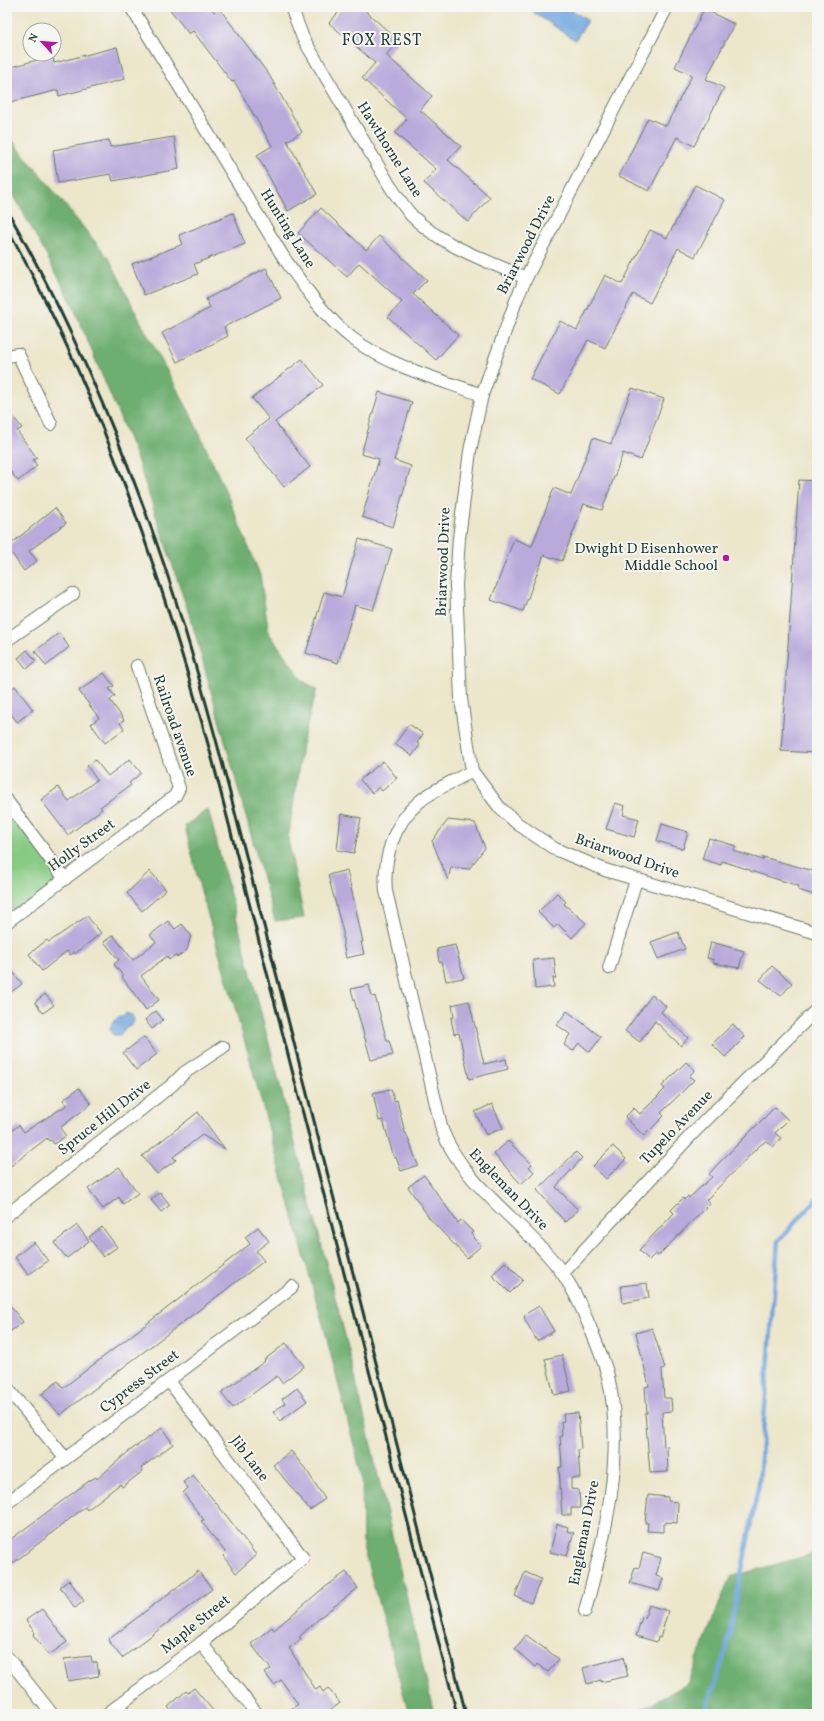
<svg xmlns="http://www.w3.org/2000/svg" width="824" height="1721" font-family="Vollkorn,serif">
<style>
.green{fill:#88cb83;stroke:#54845c}
.forest{fill:#6eaf71;stroke:#467652}
.water{fill:#73a8e0;stroke:#49728a}
.lines{fill:none;stroke-linecap:round;stroke-linejoin:round}
.stream{stroke:#73a8e0;stroke-width:4.5}
.building{fill:#b9aadb}
.street-casing{stroke:#677868;stroke-width:14}
.street{stroke:#fff;stroke-width:12}
.rail{stroke:#1f3d34;stroke-width:3}
.poi-dot{fill:#b5179e;stroke:#f6f6f2;stroke-width:1.5}
.labels{text-anchor:middle;dominant-baseline:central;stroke-width:4;stroke-linejoin:round;paint-order:stroke}
.street-label{font-size:15px;fill:#1f3d34;stroke:#f6f6f2}
.poi-label{font-size:15px;fill:#1f3d34;stroke:#f6f6f2;text-anchor:end}
.neighbourhood-label{font-size:16px;letter-spacing:1px;fill:#1f3d34;stroke:#f6f6f2}
</style>
<rect width="100%" height="100%" fill="#f6f6f2"/>
<filter id="ink" filterUnits="userSpaceOnUse"><feTurbulence type="fractalNoise" baseFrequency=".025" numOctaves="2"/><feDisplacementMap in="SourceGraphic" scale="8" xChannelSelector="R" yChannelSelector="G"/><feConvolveMatrix kernelMatrix="1 2 1 2 8 2 1 2 1" color-interpolation-filters="sRGB"/></filter>
<filter id="wash" filterUnits="userSpaceOnUse"><feTurbulence type="fractalNoise" baseFrequency=".012" numOctaves="4" result="noise"/><feDisplacementMap in="SourceGraphic" scale="16" xChannelSelector="R" yChannelSelector="G"/><feGaussianBlur stdDeviation="0.9" result="paint"/><feColorMatrix in="noise" values="0 0 0 0 0 0 0 0 0 0 0 0 0 0 0 0 0 1.4 0 .05"/><feComposite in="paint" operator="in"/></filter>
<g filter="url(#wash)">
<rect width="100%" height="100%" fill="#ece6ca"/>
<path class="green" d="M7,801L65,879L7,922Z"/>
<g class="forest">
<path d="M7,134L110,260L140,321L190,413L226,492L260,575L269,633L303,681L317,689L303,739L288,840L304,918L275,921L193,626L136,456L70,299L7,183Z"/>
<path d="M208,809L347,1343L434,1714H409L363,1547L362,1477L325,1332L246,1046L199,884L185,826Z"/>
<path d="M817,1553V1714H633L687,1684L730,1577Z"/>
</g>
<g class="water">
<path d="M536,7H568L588,21L575,40L533,12Z"/>
<path d="M126,1013L132,1015L134,1020L133,1024L126,1027L120,1035H113L110,1030L111,1026L118,1017H123Z"/>
</g>
<g class="lines">
<path class="stream" d="M704,1714L726,1651L759,1483L778,1241L817,1199"/>
</g>
<g id="blocks">
<g class="building">
<path d="M168,7H210L214,12L219,8L269,75L302,132L287,141L317,194L288,211L257,155L272,146L234,81L232,82L193,31L189,34Z"/>
<path d="M343,7H361L399,41L386,55L432,96L420,110L461,146L448,160L490,197L468,222L424,183L436,169L395,133L407,119L362,78L375,63L329,23Z"/>
<path d="M704,9L734,24L706,79L724,88L694,146L677,137L649,191L619,176L648,118L666,126L692,75L675,67Z"/>
<path d="M117,47L125,79L59,96L58,90L7,103V68L53,56L54,63Z"/>
<path d="M174,137L179,169L113,181L111,174L58,183L53,150L109,140L110,147Z"/>
<path d="M695,185L725,200L695,257L678,248L650,303L633,294L605,348L588,340L560,394L530,379L560,321L577,330L605,275L622,284L650,230L667,238Z"/>
<path d="M321,208L366,250L379,236L427,280L413,294L458,335L436,360L388,317L402,302L359,263L347,277L298,233Z"/>
<path d="M233,213L245,244L194,264L198,274L144,295L132,264L183,244L179,235Z"/>
<path d="M266,268L281,298L224,327L228,336L177,362L162,333L210,308L206,299Z"/>
<path d="M302,359L323,385L275,422L310,467L284,487L245,438L269,419L252,398Z"/>
<path d="M632,388L664,399L641,460L623,453L602,510L584,504L562,561L544,555L523,611L491,600L514,539L532,546L554,488L571,495L593,438L611,444Z"/>
<path d="M379,392L412,402L394,460L411,466L393,527L362,517L379,459L361,454Z"/>
<path d="M7,409L22,428L17,431L37,458L33,460L37,466L18,481L7,467Z"/>
<path d="M799,480L817,481V753L781,751Z"/>
<path d="M55,508L66,523L29,551L37,561L24,571L7,547Z"/>
<path d="M359,539L392,549L373,610L355,605L338,663L306,653L324,592L342,597Z"/>
<path d="M59,633L69,647L46,666L35,651Z"/>
<path d="M27,650L36,661L27,669L18,658Z"/>
<path d="M104,673L114,686L109,689L115,696L110,700L124,720L120,723L124,729L105,743L91,724L99,718L79,691Z"/>
<path d="M15,686L33,710L17,722L7,709V692Z"/>
<path d="M409,724L423,734L417,743L420,745L412,756L395,744Z"/>
<path d="M130,759L141,773L129,783L131,785L100,807L102,809L68,835L41,800L58,787L69,801L97,780L87,766L95,760L108,776Z"/>
<path d="M383,761L397,778L382,791L379,787L372,793L360,780Z"/>
<path d="M615,803L625,806L623,815L639,819L634,837L606,829Z"/>
<path d="M341,814L361,818L354,853L337,850Z"/>
<path d="M448,820L475,823L485,848L469,869L451,867L448,880L432,841Z"/>
<path d="M662,824L688,832L683,849L657,841Z"/>
<path d="M709,838L736,846L734,851L763,860V857L817,872V896L798,890L799,886L750,871V870L722,861L721,865L702,859Z"/>
<path d="M347,870L363,942H361L364,954L346,958L343,943V932L328,875Z"/>
<path d="M150,871L166,890L142,911L127,893Z"/>
<path d="M557,893L566,902L564,904L586,923L572,938L558,924L554,928L538,912Z"/>
<path d="M87,916L101,933L75,954L74,952L70,955L67,951L42,971L29,954L47,940L49,942Z"/>
<path d="M168,921L175,929L182,924L191,935L187,950L177,957L175,955L169,960L167,956L141,976L159,1000L146,1010L122,977L123,976L114,964L119,960L104,942L113,935L133,960L156,942L150,935Z"/>
<path d="M678,932L685,949L658,959L651,942Z"/>
<path d="M711,942L744,951L739,968L713,963L714,960L707,958Z"/>
<path d="M455,945L464,978L446,981L442,962H439L437,949Z"/>
<path d="M554,958L556,978H553L554,987L535,989L533,960Z"/>
<path d="M7,964L22,984L7,995Z"/>
<path d="M772,966L792,983L781,996L760,980Z"/>
<path d="M369,985L372,997L375,996L387,1041H389L393,1055L371,1060L351,989Z"/>
<path d="M45,994L54,1005L43,1013L35,1002Z"/>
<path d="M652,995L666,1006L661,1012L688,1038L681,1046L655,1021L640,1042L625,1031Z"/>
<path d="M469,1001L484,1064L506,1059L508,1069L469,1079L459,1033L454,1034L451,1018L454,1017L452,1005Z"/>
<path d="M156,1011L163,1020L152,1029L145,1020Z"/>
<path d="M567,1011L601,1037L590,1052L579,1043L573,1051L564,1045L570,1034L557,1025Z"/>
<path d="M733,1024L745,1037L725,1057L712,1044Z"/>
<path d="M144,1037L157,1054L136,1070L123,1053Z"/>
<path d="M686,1062L695,1070L689,1076L694,1080L661,1113L664,1116L644,1136L625,1117L634,1108L640,1114L665,1089L662,1086Z"/>
<path d="M79,1088L91,1104L60,1128L66,1136L54,1144L51,1140L49,1141L47,1138L7,1169V1134L19,1125L24,1132L67,1105L63,1100Z"/>
<path d="M391,1089L394,1101L397,1100L405,1133H406L418,1165L401,1171L396,1157L394,1158L383,1120L379,1121L373,1093Z"/>
<path d="M492,1104L503,1128L486,1135L475,1112Z"/>
<path d="M775,1107L788,1120L775,1133L781,1138L773,1147L766,1141L759,1146L706,1200L710,1203L658,1256L655,1254L649,1260L639,1250L674,1213L671,1210L683,1198L684,1200L688,1196L689,1198L712,1177L709,1174L716,1166Z"/>
<path d="M198,1112L225,1149L202,1135L173,1157L176,1160L157,1174L142,1156Z"/>
<path d="M508,1141L532,1164L529,1167L534,1172L521,1184L494,1154Z"/>
<path d="M613,1146L626,1159L606,1179L593,1166Z"/>
<path d="M576,1152L582,1158L556,1187L578,1210L565,1222L537,1190Z"/>
<path d="M119,1167L138,1193L123,1204L119,1197L103,1209L88,1189Z"/>
<path d="M424,1175L458,1223L461,1220L473,1232L471,1233L474,1237L473,1238L481,1246L467,1258L430,1219L408,1187Z"/>
<path d="M160,1192L170,1205L161,1212L151,1200Z"/>
<path d="M77,1225L89,1241L67,1258L54,1243Z"/>
<path d="M102,1227L117,1247L103,1257L89,1237Z"/>
<path d="M258,1227L269,1241L256,1251L264,1261L60,1415L42,1394L58,1381L63,1388L218,1269L250,1244L245,1237Z"/>
<path d="M34,1242L48,1261L28,1275L15,1257Z"/>
<path d="M505,1262L523,1280L510,1293L492,1275Z"/>
<path d="M647,1283L649,1298L623,1303L621,1286Z"/>
<path d="M7,1302L23,1322L7,1334Z"/>
<path d="M539,1306L554,1331L537,1341L524,1318L525,1317L524,1315Z"/>
<path d="M652,1328L665,1368L662,1369L664,1398H671L672,1411L662,1412L664,1447L667,1446L668,1472L650,1473L645,1413H647L645,1387L649,1386L636,1333Z"/>
<path d="M286,1343L304,1366L282,1383L277,1376L233,1408L221,1393L265,1361L264,1360Z"/>
<path d="M562,1355L571,1391L554,1395L545,1359Z"/>
<path d="M297,1388L307,1401L280,1421L273,1412L285,1403L282,1399Z"/>
<path d="M578,1413L581,1449L578,1450L580,1478H571V1489L579,1490L580,1508H571V1515H562L559,1467H562L560,1436H562L561,1422L564,1421L563,1414Z"/>
<path d="M162,1428L173,1444L141,1468L143,1471L122,1487L120,1484L87,1510L85,1507L7,1568V1542L89,1481L96,1477L97,1479L128,1452Z"/>
<path d="M291,1451L307,1471L325,1499L310,1510L273,1465Z"/>
<path d="M193,1475L229,1519L256,1555L236,1573L223,1556L226,1553L201,1521L204,1520L183,1493L188,1488L183,1482Z"/>
<path d="M648,1495L668,1497V1501L678,1502L677,1523L666,1522V1524H663V1532L647,1531L648,1523H645Z"/>
<path d="M557,1524L568,1527L567,1531L574,1533L567,1556L550,1552Z"/>
<path d="M643,1553L661,1558L656,1576L663,1578L659,1591L630,1583L635,1567L639,1568Z"/>
<path d="M198,1571L212,1589L122,1658L108,1640Z"/>
<path d="M346,1572L358,1588L323,1615L299,1637L301,1639L289,1648L316,1690L320,1687L323,1692L328,1688L340,1703L326,1714H284L298,1704L281,1680L274,1685L265,1673L271,1669L251,1644L272,1627L274,1630L320,1591Z"/>
<path d="M525,1572L541,1579L531,1603L515,1596Z"/>
<path d="M69,1580L84,1601L75,1608L60,1587Z"/>
<path d="M649,1605L668,1611L660,1638L658,1637L657,1642L636,1636L642,1617L645,1618Z"/>
<path d="M42,1609L67,1642L49,1655L33,1635L35,1633L26,1620Z"/>
<path d="M526,1635L559,1659L548,1672L537,1664L535,1667L515,1649Z"/>
<path d="M91,1656L92,1662H97L99,1676L68,1681L64,1659Z"/>
<path d="M623,1657L628,1676L601,1682V1680L587,1684L583,1668Z"/>
<path d="M194,1688L216,1714H174L168,1707L186,1691L188,1693Z"/>
</g>
</g>
</g>
<g filter="url(#ink)">
<use href="#blocks" fill-opacity="0" stroke="#677868" stroke-width="1"/>
<g class="lines">
<g class="street-casing">
<g id="street">
<path d="M131,7L284,258C303,285 326,319 353,339C391,367 439,379 482,395"/>
<path d="M291,7L303,38L390,186C397,196 404,207 412,216C442,246 488,261 526,278"/>
<path d="M667,7L526,278L517,298L482,395L470,451L459,538L456,585L461,699L472,771L500,808L518,824L555,849L605,870L817,933"/>
<path d="M7,356L18,354L51,424"/>
<path d="M7,640L73,594"/>
<path d="M472,771C455,781 434,789 419,802C393,824 383,858 386,891L442,1130C461,1179 511,1214 546,1253C566,1274 578,1298 589,1325C596,1342 603,1358 608,1376C626,1455 605,1535 585,1611"/>
<path d="M7,801L65,879"/>
<path d="M7,922L175,796L179,788L137,666"/>
<path d="M609,968L636,880"/>
<path d="M7,1215L172,1085L184,1073L223,1047"/>
<path d="M563,1273L693,1133L817,1009"/>
<path d="M7,1388L65,1458"/>
<path d="M7,1503L292,1287"/>
<path d="M201,1643L257,1714"/>
<path d="M7,1657L52,1714"/>
<path d="M107,1714L201,1643L303,1558L169,1381"/>
</g>
</g>
<use href="#street" class="street"/>
<g class="rail">
<path d="M7,210C61,305 106,405 144,508C175,591 199,676 222,762L466,1714"/>
<path d="M7,228C101,396 162,577 213,762L457,1714"/>
</g>
</g>
</g>
<circle class="poi-dot" cx="726" cy="558" r="4"/>
<g class="labels">
<g class="street-label">
<text transform="translate(389 150) rotate(58)">Hawthorne Lane</text>
<text transform="translate(287 229) rotate(58)">Hunting Lane</text>
<text transform="translate(527 245) rotate(-63)">Briarwood Drive</text>
<text transform="translate(444 562) rotate(-88)">Briarwood Drive</text>
<text transform="translate(174 726) rotate(71)">Railroad avenue</text>
<text transform="translate(82 846) rotate(-36)">Holly Street</text>
<text transform="translate(627 857) rotate(19)">Briarwood Drive</text>
<text transform="translate(105 1118) rotate(-38)">Spruce Hill Drive</text>
<text transform="translate(677 1128) rotate(-46)">Tupelo Avenue</text>
<text transform="translate(508 1190) rotate(46)">Engleman Drive</text>
<text transform="translate(140 1382) rotate(-37)">Cypress Street</text>
<text transform="translate(249 1459) rotate(53)">Jib Lane</text>
<text transform="translate(585 1533) rotate(-79)">Engleman Drive</text>
<text transform="translate(196 1625) rotate(-39)">Maple Street</text>
</g>
<g class="poi-label">
<text x="718" y="549">Dwight D Eisenhower<tspan x="718" dy="17">Middle School</tspan></text>
</g>
<g class="neighbourhood-label">
<text x="382" y="41">FOX REST</text>
</g>
</g>
<rect width="824" height="1721" fill="none" stroke="#f6f6f2" stroke-width="24"/>
<g transform="translate(42 42) rotate(296)"><circle r="19" fill="#f6f6f2" stroke="#a0aca6"/>
<path d="M0-3L7 15L0 10L-7 15Z" fill="#b5179e"/>
<text y="-6" font-size="11" font-weight="bold" text-anchor="middle" fill="#1f3d34">N</text>
</g>
</svg>
